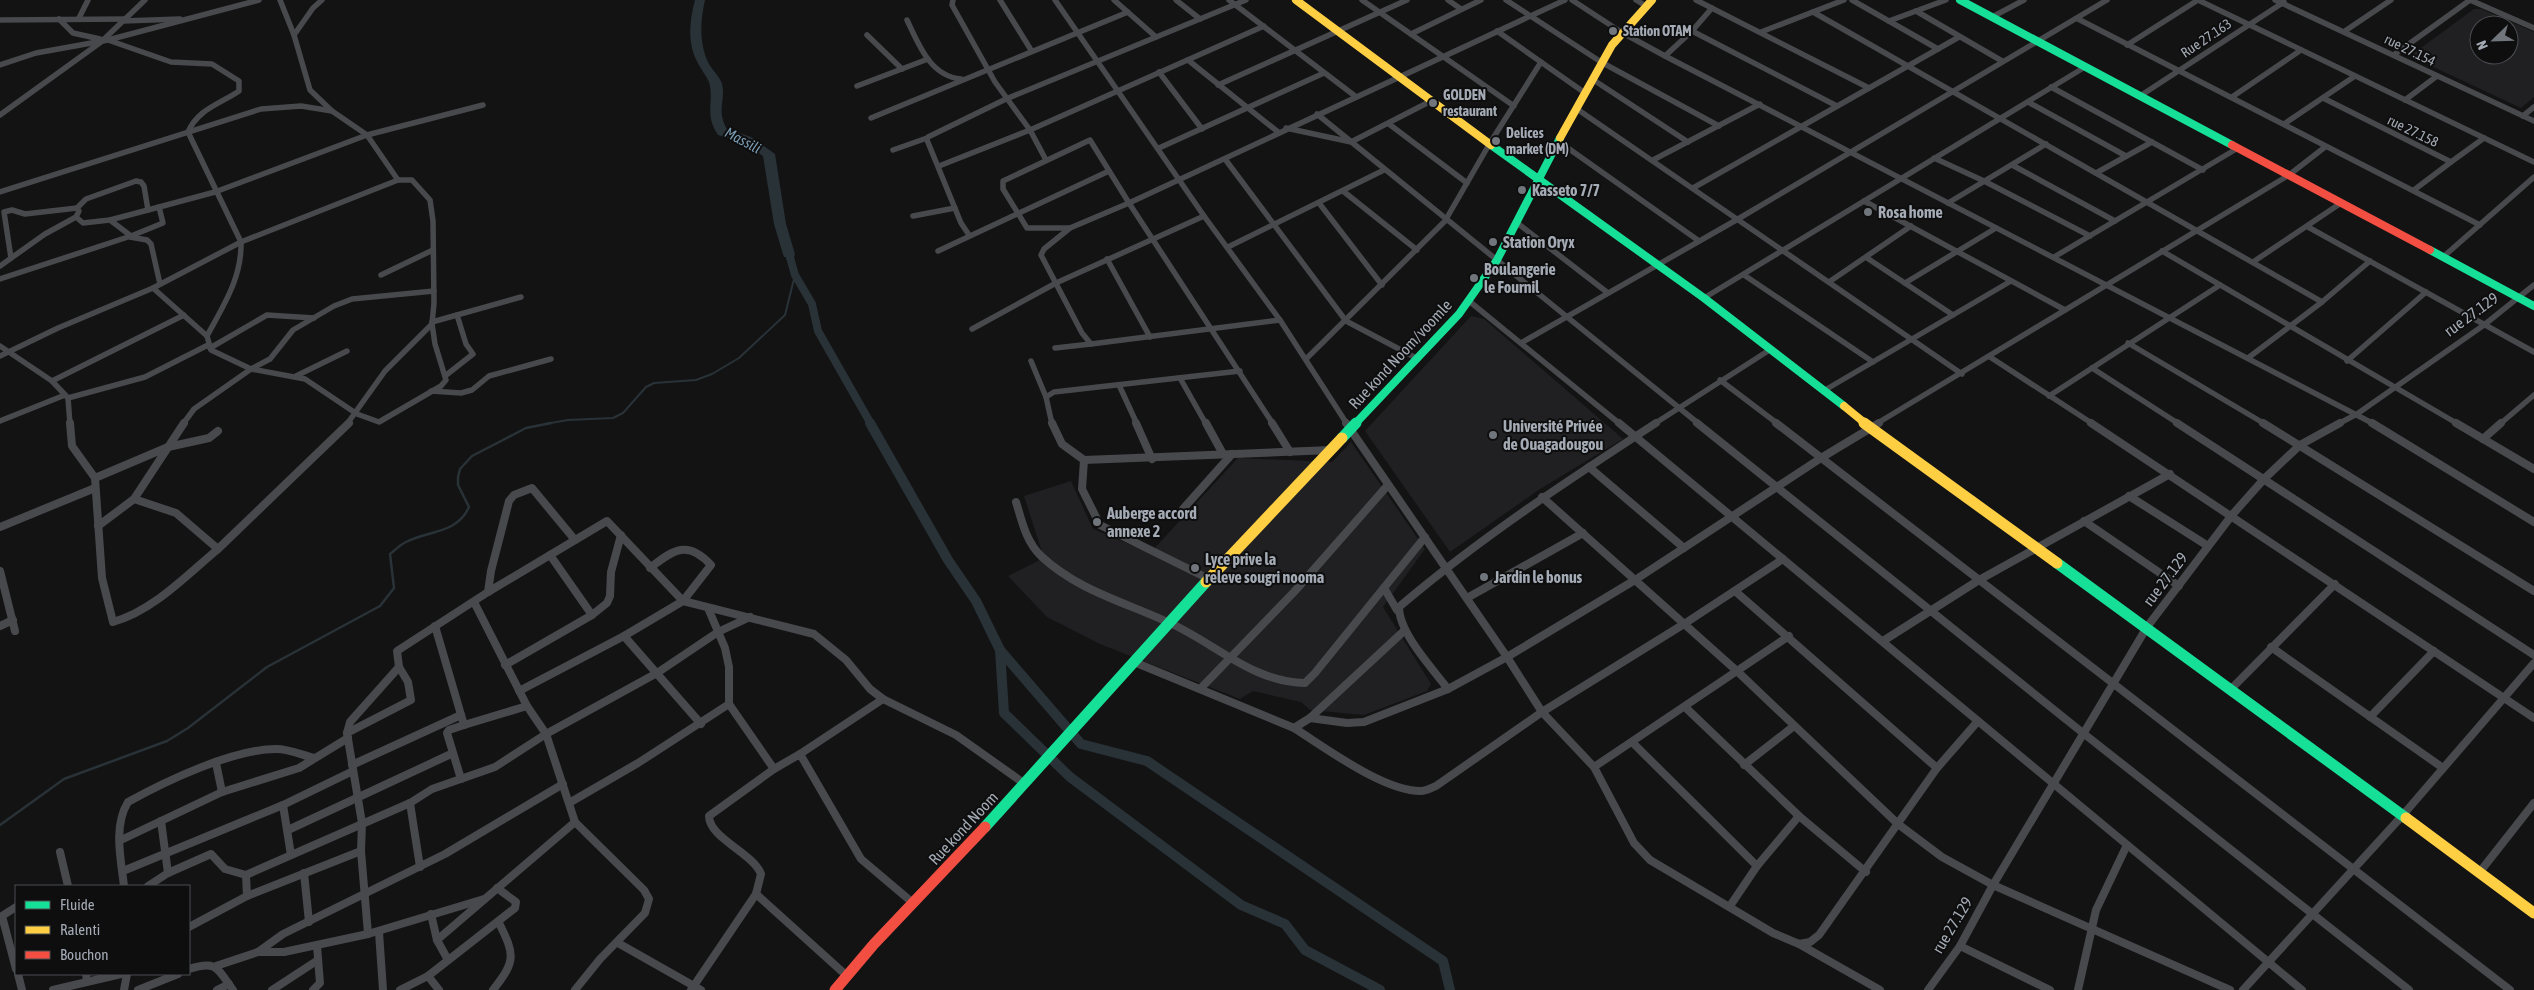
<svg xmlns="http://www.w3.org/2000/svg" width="2534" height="990" font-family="'Asap Condensed',sans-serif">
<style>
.built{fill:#202022;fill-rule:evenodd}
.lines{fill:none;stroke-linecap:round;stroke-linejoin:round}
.stream-far1{stroke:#293237;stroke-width:2}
.stream{stroke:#293237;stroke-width:2.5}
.canal-far1{stroke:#293237;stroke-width:8}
.canal{stroke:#293237;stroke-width:10}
.river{fill:#293237;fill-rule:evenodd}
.street-far1{stroke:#48494c;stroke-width:5.5}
.street{stroke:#48494c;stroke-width:8}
.fast-far1{stroke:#16e098;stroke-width:8}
.fast{stroke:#16e098;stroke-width:11}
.slow-far1{stroke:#ffcf43;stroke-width:8}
.slow{stroke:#ffcf43;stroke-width:11}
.jam-far1{stroke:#f24e42;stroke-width:8}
.jam{stroke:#f24e42;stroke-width:11}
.poi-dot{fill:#71767d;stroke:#0e0e0f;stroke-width:2}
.labels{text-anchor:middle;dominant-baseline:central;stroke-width:4;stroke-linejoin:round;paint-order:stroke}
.far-poi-label{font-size:14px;font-weight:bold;fill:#a4abb5;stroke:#0e0e0f;text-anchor:start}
.far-street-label{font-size:14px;fill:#a4abb5;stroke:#0e0e0f}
.far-water-label{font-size:15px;font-style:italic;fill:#7a9cb1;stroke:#0e0e0f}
.poi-label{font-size:16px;font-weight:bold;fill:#a4abb5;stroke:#0e0e0f;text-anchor:start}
.street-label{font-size:16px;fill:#a4abb5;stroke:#0e0e0f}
</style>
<rect width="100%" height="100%" fill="#131314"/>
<g class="built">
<path d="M2474,9H2481L2534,32V97L2521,108L2410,56ZM2479,25H2509V55H2479Z"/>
<path d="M1471,316L1484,319L1623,439L1540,489L1450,552L1365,431Z"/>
<path d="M1351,442L1425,549L1383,607L1431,684L1427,691L1364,715L1310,710L1301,702L1253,691L1240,699L1100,644L1047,617L1008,576L1044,558L1024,496L1071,481L1093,529L1150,553L1238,458L1332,462Z"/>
</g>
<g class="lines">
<path class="stream-far1" d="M545,424L568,420L613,418L623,413L646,387L654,383L696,380L712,374L739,358L785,315L795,275"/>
<path class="stream" d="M0,825L64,779L167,741L188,728L267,667L380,606L394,588L390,554C395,550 400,545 406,542C429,530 457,534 469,507L458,485V477L460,469L472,456L526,428L551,423"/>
<path class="canal-far1" d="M789,254L795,275L812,304L818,331L871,424"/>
<g class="canal">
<path d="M870,423L948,560L976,601L1000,650L1081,744L1147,761L1443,961L1450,990"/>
<path d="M1000,650L1004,713L1070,777L1241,905L1285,924L1305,950L1380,990"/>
</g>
<path class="river" d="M695,0H705C700,22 699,44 709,64C713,71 720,77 722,84C726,101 716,110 727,129L751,137L775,154L786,224L795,254L794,257H784L783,254L774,224L763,156L743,143L718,135C705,115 713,106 710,86C709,79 702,71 699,65C687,45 689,22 695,0Z"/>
<g class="street-far1">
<path d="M953,0L952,5L995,82L1030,130L1046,160"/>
<path d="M1000,0L1031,50"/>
<path d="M1055,0L1204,216L1280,320L1347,424"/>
<path d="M1114,0L1156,37"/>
<path d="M1176,0L1200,19"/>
<path d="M1229,0L1355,96"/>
<path d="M1362,0L1514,106"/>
<path d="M1448,0L1461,9"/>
<path d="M1506,0L1601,62L1719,126"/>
<path d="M1572,0L1621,32L1665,56L2374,424"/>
<path d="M1636,0L1646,6"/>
<path d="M1696,0L1869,88"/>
<path d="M1852,0L1938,49"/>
<path d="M2198,0L2534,162"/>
<path d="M2275,0L2534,121"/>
<path d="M2470,0L2534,28"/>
<path d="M1916,11L2002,61"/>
<path d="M1813,12L2322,302"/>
<path d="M1992,17L2024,0"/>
<path d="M79,18L88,0"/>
<path d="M59,19L73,33L100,39"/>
<path d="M2078,19L2480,225"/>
<path d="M0,20L126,19"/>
<path d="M907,20C919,45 930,76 961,79"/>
<path d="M123,21L180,19"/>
<path d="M1889,21L1946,0"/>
<path d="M1497,31L1585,93"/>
<path d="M1692,31L1837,106"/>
<path d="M2345,31L2391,0"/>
<path d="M1761,32L1844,0"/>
<path d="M1411,34L1481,0"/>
<path d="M294,35L313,8L322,0"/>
<path d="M867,35L902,69"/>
<path d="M108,40L171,62L212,64L239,81V91C220,104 198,109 188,132L241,242C242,278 223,306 207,336"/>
<path d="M2127,45L2198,0"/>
<path d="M2395,54L2470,0"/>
<path d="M1665,56L1692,31L1712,8"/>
<path d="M1188,60L1278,132"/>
<path d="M0,65L36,53L108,40L259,0"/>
<path d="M1159,72L1202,129"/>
<path d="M1592,79L1688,142"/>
<path d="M1218,85L1407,0"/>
<path d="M857,86L928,59"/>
<path d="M2051,87L2203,170"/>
<path d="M2140,96L2284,2"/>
<path d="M2232,97L2301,50"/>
<path d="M2323,98L2451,162L2414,190"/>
<path d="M2405,100L2437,76"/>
<path d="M2028,102L2126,156"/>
<path d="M1577,109L1962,374"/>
<path d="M1317,114L1699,424"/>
<path d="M0,115L101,42L145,0"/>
<path d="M2523,116L2534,107"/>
<path d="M871,118L1128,12"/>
<path d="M1389,124L1467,183"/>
<path d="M2284,124L2355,76"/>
<path d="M1286,128L1351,142L1431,101"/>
<path d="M1090,140L1129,203L1070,228H1027L1003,189V181Z"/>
<path d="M1558,141L1699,241"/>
<path d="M1159,148L1324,73"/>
<path d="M893,150L927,138"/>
<path d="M1934,158L1984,181L2090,236"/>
<path d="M1225,159L1346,321L1418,359"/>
<path d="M1653,160L1760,104"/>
<path d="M2451,162L2484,138"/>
<path d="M2012,165L2115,221"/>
<path d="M939,166L1030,130L1264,26"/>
<path d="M2096,173L2152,142"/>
<path d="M136,181L141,182L144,186L148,210L110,220L83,223L76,217L79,211L77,208L86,199Z"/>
<path d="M1693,188L1959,37"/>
<path d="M1343,191L1417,250"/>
<path d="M0,192L261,109L301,106L332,111"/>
<path d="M1864,201L2065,310"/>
<path d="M1129,203L1273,424"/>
<path d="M1129,203L1565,0"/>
<path d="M1319,203L1382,285"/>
<path d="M1948,203L2046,144"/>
<path d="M148,210L215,192L367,135L483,105"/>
<path d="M913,216L955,208"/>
<path d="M1516,222L1608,293"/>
<path d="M2308,227L2534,352"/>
<path d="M1070,228L1044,249L1041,255L1082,333L1091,344L1280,320"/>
<path d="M969,235L961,223L927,140L928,137L1006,99L1246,0"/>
<path d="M131,236L163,223L159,207"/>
<path d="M130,237L147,240L151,244L160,284"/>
<path d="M1228,247L1384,170"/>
<path d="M938,251L1109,171"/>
<path d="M2162,251L2458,424"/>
<path d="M2054,257L2238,148"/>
<path d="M2443,257L2534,177"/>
<path d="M11,258L4,212L12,210L25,214L77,208"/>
<path d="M1867,258L1953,315"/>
<path d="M1107,259L1150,337"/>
<path d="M2253,262L2341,203"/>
<path d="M0,266L45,234L76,217"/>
<path d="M381,275L433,250"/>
<path d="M1744,275L1873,362"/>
<path d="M0,279L131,236L110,220"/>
<path d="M1829,282L1911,226"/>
<path d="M1905,283L1996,228"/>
<path d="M153,288L207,336L211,350L251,369L305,379L357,414L379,422L441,386L446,380L435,344L432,324L434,303L433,221L430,200L412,180H398"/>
<path d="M1704,298L2085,67"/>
<path d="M1469,301L1620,424"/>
<path d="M432,322L521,297"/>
<path d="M972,329L1056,283L1204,216"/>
<path d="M1521,343L1738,219L2107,0"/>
<path d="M2128,343L2265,424"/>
<path d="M0,346L52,381L68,398L70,424"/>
<path d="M210,348L267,315L314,318"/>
<path d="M1055,348L1091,344"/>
<path d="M0,356L58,328L153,288L241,242L398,180L367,135L332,111L310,90L294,35L280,0"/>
<path d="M1990,357L2093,424"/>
<path d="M2248,358L2322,302L2370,261"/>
<path d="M1306,359L1445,221L1490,143L1541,62"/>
<path d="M1031,361L1046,397"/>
<path d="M2347,361L2426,292"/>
<path d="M2092,368L2179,424"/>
<path d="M296,376L347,351"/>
<path d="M445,376L473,354L466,344L457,315"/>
<path d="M1180,378L1206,424"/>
<path d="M1720,380L1778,424"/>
<path d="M52,381L184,315"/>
<path d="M1119,385L1137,424"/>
<path d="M1825,390L2011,281"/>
<path d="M431,391L461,393L472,390L489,376L551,359"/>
<path d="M2049,396L2220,285"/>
<path d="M68,398L145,377L208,345"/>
<path d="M0,421L65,395"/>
<path d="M183,424L194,409L251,369L270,359L293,330L334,306L352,299L434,291"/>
<path d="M347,424L385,371L432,324"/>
<path d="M1052,424L1046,397L1054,392L1240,371"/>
<path d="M1654,424L1771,349"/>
<path d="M1876,424L2289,175L2325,147"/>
<path d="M2338,424L2357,414L2484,325L2534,285"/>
<path d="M2500,424L2534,395"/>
</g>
<g class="street">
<path d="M70,423L72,446L95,478L102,578L113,622C153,611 187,575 218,549"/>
<path d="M1052,423L1062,444L1084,460L1331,450"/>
<path d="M1136,423L1152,459"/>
<path d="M1206,423L1223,454"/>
<path d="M1272,423L1290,452"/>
<path d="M1346,423L1507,657L1542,712L1594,767L1634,843L1650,860L1773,933L1799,944L1810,942L1819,935L1937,768L1978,721"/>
<path d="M1619,423L2302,990"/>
<path d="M1697,423L2083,733L2409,990"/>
<path d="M1776,423L2510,990"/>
<path d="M2091,423L2534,718"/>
<path d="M2177,423L2534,655"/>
<path d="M2263,423L2534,591"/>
<path d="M2372,423L2534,522"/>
<path d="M2456,423L2534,469"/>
<path d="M2483,439L2501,423"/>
<path d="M1084,460L1082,489L1100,525L1209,579"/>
<path d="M1589,467L1684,548"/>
<path d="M95,478L168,447L209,438L218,431"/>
<path d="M2129,496L2208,546"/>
<path d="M1542,497L1738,672L1898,824L1942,857L1993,885L2230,990"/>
<path d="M134,499L176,513L218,549L349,423"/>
<path d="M1016,502C1022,521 1026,542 1041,556C1078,591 1128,603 1172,624C1217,645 1253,682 1305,683L1315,673L1425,537"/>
<path d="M1183,509L1232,454"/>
<path d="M2084,521L2179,586"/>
<path d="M98,526L134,499L184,423"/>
<path d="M0,527L95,488"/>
<path d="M550,555L592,615"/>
<path d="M0,571L15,631"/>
<path d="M1384,588L1397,610"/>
<path d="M1735,591L1937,768"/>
<path d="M488,592L491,571L509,501L514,495L532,488L575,540"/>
<path d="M1467,598L1583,533"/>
<path d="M474,602L527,706L546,734L575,822L644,890L649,899L645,913L600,959L575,990"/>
<path d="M708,608L725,648L729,667V704"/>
<path d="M0,626L13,620"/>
<path d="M435,626L464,725L527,706"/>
<path d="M624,636L701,724"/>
<path d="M1883,641L1979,580L2170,474"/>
<path d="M2271,647L2443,768"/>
<path d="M1134,662L1294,728L1310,718L1347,723L1364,722L1448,689L1507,657L1635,580L1821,458L1879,423"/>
<path d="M505,665L592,615L607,603L610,596L611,572L621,535"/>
<path d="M1201,688L1294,592L1388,485"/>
<path d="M1448,689C1432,668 1399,633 1399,607C1480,538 1567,481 1656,423"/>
<path d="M2231,689L2335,584"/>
<path d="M519,691L624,636L683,601L711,565C688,540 674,549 650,568"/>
<path d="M1685,707L1799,816L1866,872"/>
<path d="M2370,717L2434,651"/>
<path d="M1310,718L1405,630"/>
<path d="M1294,728C1326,748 1383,791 1421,791C1426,791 1431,788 1436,786L1542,712L1684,624L1783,559"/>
<path d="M347,733L411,700L408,682L399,667"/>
<path d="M1633,743L1757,866"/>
<path d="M800,754L883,699"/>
<path d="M216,763L222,792"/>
<path d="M352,765L461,715"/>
<path d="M1744,765L1794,726"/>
<path d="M1594,767L1789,636"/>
<path d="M461,779L447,733L449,730L464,725"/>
<path d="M410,803L420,867"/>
<path d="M569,803L638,763L729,704L774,769"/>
<path d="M283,805L291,855"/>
<path d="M161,821L168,873"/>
<path d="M288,830L451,754"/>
<path d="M121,840L222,792L299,768L348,738"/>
<path d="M60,852L68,886"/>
<path d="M123,871L283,805L353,771"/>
<path d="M304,873L309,922"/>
<path d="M2479,873L2534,803"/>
<path d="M246,875L410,803L432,789L495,767L546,734L657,673L718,632L750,617"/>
<path d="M124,886C121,860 113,826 128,802C166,781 233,749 276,749C289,749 302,755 314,758"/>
<path d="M148,886L168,873L211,854L225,869L246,875L247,896"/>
<path d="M756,894L847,976"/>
<path d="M1730,906L1757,866L1799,816"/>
<path d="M16,907L2,916L16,969"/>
<path d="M431,914L437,940L448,960"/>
<path d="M189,927L247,896L361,851"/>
<path d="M379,932L383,990"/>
<path d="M368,934L361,851L362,823L347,733L350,722L399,667L397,651L488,592L607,521L683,601L814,634L846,660L870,689L883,699L956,735L1025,784"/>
<path d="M437,940L575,822"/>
<path d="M618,943L701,990"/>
<path d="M1799,944L1880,990"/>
<path d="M1960,946L2050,990"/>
<path d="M258,952L283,934L445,854L563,784"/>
<path d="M216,966L258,952H284L368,934L484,899"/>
<path d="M189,969C217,960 217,968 233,990"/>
<path d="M18,974L22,990"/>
<path d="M86,974L87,981"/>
<path d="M428,976L439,990"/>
<path d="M53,990L121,974"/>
<path d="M124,990L127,974"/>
<path d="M138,990L178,974"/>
<path d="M217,990L229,984"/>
<path d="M272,990L318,960"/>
<path d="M313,990L320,983L317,946"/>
<path d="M400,990L428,976L515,908L516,902L497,888"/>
<path d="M493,990C516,961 515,955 499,923"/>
<path d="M691,990L756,894L761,874C753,853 709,838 709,816L774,769L800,754L861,859L913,903"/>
<path d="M1928,990L1960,946L1993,885L2147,627L2232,515L2264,479L2300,445L2340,423"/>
<path d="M2078,990L2096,910L2127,845"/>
<path d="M2243,990L2402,816L2534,663"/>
</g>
<g class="fast-far1">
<path d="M1960,0L2232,145"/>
<path d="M1491,145L1704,298L1844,406"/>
<path d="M2430,250L2534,306"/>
<path d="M1355,424L1459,314L1497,260L1560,138"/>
</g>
<g class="fast">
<path d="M1342,438L1356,423"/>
<path d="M2057,563L2406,818"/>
<path d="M985,827L1206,582"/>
</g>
<g class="slow-far1">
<path d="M1296,0L1491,145"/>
<path d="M1560,138L1612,45L1652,0"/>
<path d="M1844,406L1866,424"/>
</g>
<g class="slow">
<path d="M1864,423L2057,563"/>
<path d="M1206,582L1342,438"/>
<path d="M2406,818L2534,913"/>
</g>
<path class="jam-far1" d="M2232,145L2430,250"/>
<path class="jam" d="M835,990L874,944L985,827"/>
</g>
<g class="poi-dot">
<circle cx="1613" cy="31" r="5"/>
<circle cx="1433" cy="103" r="5"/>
<circle cx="1496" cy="141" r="5"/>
<circle cx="1522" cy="190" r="5"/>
<circle cx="1868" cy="212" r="5"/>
<circle cx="1493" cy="242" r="5"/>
<circle cx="1474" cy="278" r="5"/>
<circle cx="1493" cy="435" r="5"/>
<circle cx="1097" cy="522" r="5"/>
<circle cx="1195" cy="568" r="5"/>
<circle cx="1484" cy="577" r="5"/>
</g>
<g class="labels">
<g class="far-poi-label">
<text x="1623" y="31">Station OTAM</text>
<text x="1443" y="95">GOLDEN<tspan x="1443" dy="16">restaurant</tspan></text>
<text x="1506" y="133">Delices<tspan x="1506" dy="16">market (DM)</tspan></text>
</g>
<g class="far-street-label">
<text transform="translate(2206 38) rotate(-34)">Rue 27.163</text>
<text transform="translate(2410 50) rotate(26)">rue 27.154</text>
<text transform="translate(2413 131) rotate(26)">rue 27.158</text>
</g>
<g class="far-water-label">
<text transform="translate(743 140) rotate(28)">Massili</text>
</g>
<g class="poi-label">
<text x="1532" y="190">Kasseto 7/7</text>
<text x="1878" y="212">Rosa home</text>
<text x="1503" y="242">Station Oryx</text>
<text x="1484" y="269">Boulangerie<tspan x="1484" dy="18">le Fournil</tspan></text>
<text x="1503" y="426">Université Privée<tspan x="1503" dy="18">de Ouagadougou</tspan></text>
<text x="1107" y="513">Auberge accord<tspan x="1107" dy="18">annexe 2</tspan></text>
<text x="1205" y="559">Lyce prive la<tspan x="1205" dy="18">releve sougri nooma</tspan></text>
<text x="1494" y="577">Jardin le bonus</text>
</g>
<g class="street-label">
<text transform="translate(2471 314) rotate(-36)">rue 27.129</text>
<text transform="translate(1400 354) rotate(-47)">Rue kond Noom/voomle</text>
<text transform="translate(2165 579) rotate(-53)">rue 27.129</text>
<text transform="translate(963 828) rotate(-47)">Rue kond Noom</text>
<text transform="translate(1952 925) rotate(-59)">rue 27.129</text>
</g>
</g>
<rect x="15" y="885" width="175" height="90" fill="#0e0e0f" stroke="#4a4d51"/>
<rect x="25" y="901" width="25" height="8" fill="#16e098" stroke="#4a4d51"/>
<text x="60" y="910" font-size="15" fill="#a4abb5">Fluide</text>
<rect x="25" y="926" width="25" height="8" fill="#ffcf43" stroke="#4a4d51"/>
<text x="60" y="935" font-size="15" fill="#a4abb5">Ralenti</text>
<rect x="25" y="951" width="25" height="8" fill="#f24e42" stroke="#4a4d51"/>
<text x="60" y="960" font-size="15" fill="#a4abb5">Bouchon</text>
<g transform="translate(2494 40) rotate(247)"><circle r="24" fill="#0e0e0f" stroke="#4a4d51"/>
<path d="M0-4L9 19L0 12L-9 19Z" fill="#71767d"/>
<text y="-8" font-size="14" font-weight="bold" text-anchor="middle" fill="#a4abb5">N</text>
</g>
</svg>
